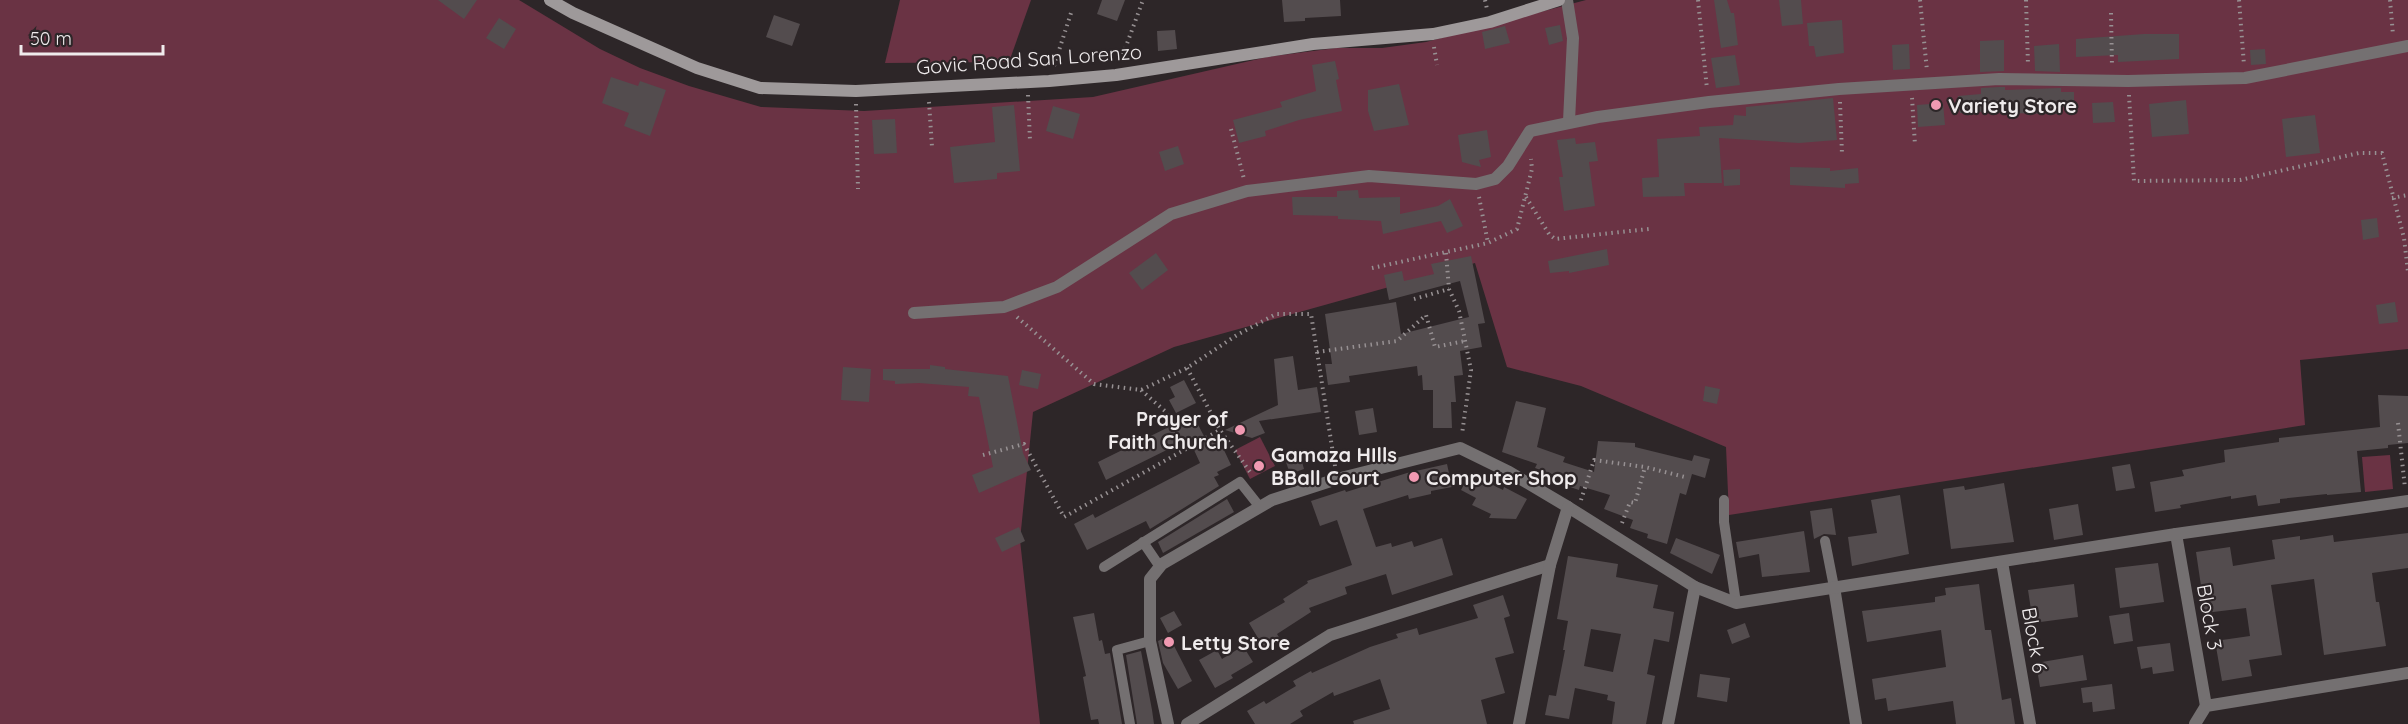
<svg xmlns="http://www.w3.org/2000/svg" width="2408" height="724" font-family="Quicksand,sans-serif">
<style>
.green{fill:#6a3344}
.building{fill:#534c4e;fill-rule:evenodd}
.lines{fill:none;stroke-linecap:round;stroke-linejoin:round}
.path{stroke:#979193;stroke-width:4;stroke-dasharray:1.5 4.5;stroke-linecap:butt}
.lane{stroke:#747071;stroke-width:10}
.street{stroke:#747071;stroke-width:12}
.secondary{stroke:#9e999a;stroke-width:12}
.poi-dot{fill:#f19ab2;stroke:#2d2628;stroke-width:2}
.labels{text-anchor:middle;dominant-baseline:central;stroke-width:4.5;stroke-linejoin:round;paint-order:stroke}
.street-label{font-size:20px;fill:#efebec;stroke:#2d2628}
.poi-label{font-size:20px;font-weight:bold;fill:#efebec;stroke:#2d2628;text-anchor:start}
</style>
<rect width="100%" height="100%" fill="#2d2628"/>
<g class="green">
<path d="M0,0H519L600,49L640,68L689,86L761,107L864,111L1093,97L1267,57L1336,48H1382L1426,42L1586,0H2408V349L2300,360L2305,425L1729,515L1726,447L1581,386L1507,367L1475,263L1174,347L1033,412L1020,540L1040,724H0Z"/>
<path d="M900,0H1031L1009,62L885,63Z"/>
<path d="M1260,437L1275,466L1250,479L1235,450Z"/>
<path d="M2390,455L2393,489L2365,492L2362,457Z"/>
</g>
<g class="building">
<path d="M438,0H477L464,19Z"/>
<path d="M1102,0H1125L1117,21L1097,14Z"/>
<path d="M1282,0H1340L1341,16L1305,18V21L1284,22Z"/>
<path d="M1714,0H1727L1731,13H1734L1738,45L1721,48Z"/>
<path d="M1779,0H1801L1803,24L1782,26Z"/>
<path d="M774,15L800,24L792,46L766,37Z"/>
<path d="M499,18L516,29L504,49L486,38Z"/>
<path d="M1842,20L1844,53L1816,57L1814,46H1809L1807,23Z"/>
<path d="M1560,25L1563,41L1549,45L1545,28Z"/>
<path d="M1505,26L1510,43L1485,49L1482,32Z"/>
<path d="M1175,30L1177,49L1158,51L1157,31Z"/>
<path d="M2144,34H2179V59L2118,62V55L2076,57V39Z"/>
<path d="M2004,40V71L1980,72V41Z"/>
<path d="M1909,44L1910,69L1893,70L1892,45Z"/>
<path d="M2059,44L2060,72L2035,71L2034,46Z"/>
<path d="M2265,49L2266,64L2251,65L2250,50Z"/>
<path d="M1735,55L1740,85L1716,88L1711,58Z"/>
<path d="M1335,61L1339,79L1336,80L1342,111L1299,120L1265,131L1266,136L1239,143L1233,120L1282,107L1280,102L1316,91L1312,65Z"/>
<path d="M611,77L638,86L640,81L666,90L650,136L624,126L629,113L602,103Z"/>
<path d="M1399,84L1409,125L1374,131L1368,111V90Z"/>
<path d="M1999,87H2005V90L2061,88V92H2074V107H2058V114L1995,113V111L1960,113L1958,96L1981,94V88Z"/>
<path d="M1833,98L1837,140L1799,143L1719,138L1722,183H1684L1685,196L1643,197L1642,178L1659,177L1657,139L1700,136L1699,127L1733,125L1734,115L1746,116V107Z"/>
<path d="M2186,100L2189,134L2152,137L2149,104Z"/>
<path d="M2113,102L2115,122L2093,123L2092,103Z"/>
<path d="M1943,103L1945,125L1918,127L1917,105Z"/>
<path d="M1014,105L1020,171L997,173V179L954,183L950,147L995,142L992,107Z"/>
<path d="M1053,106L1080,114L1073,139L1046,131Z"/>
<path d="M2315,115L2320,153L2286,157L2282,119Z"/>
<path d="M895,119L897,153L874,154L872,120Z"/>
<path d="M1487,130L1491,157L1479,160L1481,167L1462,162L1458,135Z"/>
<path d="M1575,138L1576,144L1595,142L1598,161L1589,162L1595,206L1564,211L1559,177H1563L1557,140Z"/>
<path d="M1178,146L1184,164L1165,171L1159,152Z"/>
<path d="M1790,167L1830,168V171L1858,168L1859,183L1845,184V188L1790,185Z"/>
<path d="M1740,169V185L1724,186L1723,170Z"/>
<path d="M1358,190L1359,198L1400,197V214L1438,206L1450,199L1463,226L1447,233L1441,221L1383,234L1381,221L1338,219V216L1293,215L1292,197H1337V191Z"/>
<path d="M2377,218L2379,237L2363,240L2361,220Z"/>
<path d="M1607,249L1609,265L1569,273V271L1550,273L1548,261Z"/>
<path d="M1156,253L1168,270L1142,290L1129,273Z"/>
<path d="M1471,256L1485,323L1478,324L1482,347L1460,351L1463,375L1454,376L1456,402H1451L1452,428H1433V390H1423L1422,375L1418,376L1417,366L1349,376L1350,382L1328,385L1325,364H1332L1325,314L1396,302L1401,334L1469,317L1460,281L1389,300L1384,275L1402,271L1404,281L1434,274L1431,264Z"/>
<path d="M2395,302L2398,322L2379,324L2376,305Z"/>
<path d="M1293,356L1298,390L1317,387L1321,412L1259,421L1265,433L1252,438L1225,430L1278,405L1274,359Z"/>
<path d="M930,365L945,367V369L1008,376L1023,453L1031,470L979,493L972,475L993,467L979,397L968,396L969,387L919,383L895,384V381L883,380V369H930Z"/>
<path d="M843,367L871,369L869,402L841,400Z"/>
<path d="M1022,370L1041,374L1038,389L1019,385Z"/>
<path d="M1184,380L1196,403L1176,413L1169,400L1175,397L1170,387Z"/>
<path d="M1705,386L1720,389L1717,404L1703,401Z"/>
<path d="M2378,395L2408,396V443L2388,445V448L2357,451L2361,492L2327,495V494L2280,499V503L2258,506L2256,495L2231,499V496L2180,505L2181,508L2155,512L2150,482L2184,476L2182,470L2225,462L2224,450L2279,442V438L2380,427Z"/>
<path d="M1516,401L1546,408L1537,447L1565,457L1563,462L1594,472L1598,441L1635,443V447L1692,461L1694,455L1710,459L1705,478L1692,474L1686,495L1680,493L1667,544L1647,538L1648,534L1630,528L1633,520L1604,509L1610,495L1580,486L1579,490L1564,485L1566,479L1535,468L1537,464L1502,452Z"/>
<path d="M1373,408L1377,432L1359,435L1355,411Z"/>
<path d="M1193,415L1206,440L1217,435L1231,465L1217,472L1219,475L1214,477L1219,486L1150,529L1146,521L1087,550L1074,524L1093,514L1095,518L1200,463L1189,439L1106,480L1098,462Z"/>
<path d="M1300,455L1304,469L1290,474L1285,459Z"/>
<path d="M1447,464L1452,487L1431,491V494L1409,499L1408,495L1363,509L1376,547L1391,543L1392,547L1412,541L1414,547L1442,538L1453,575L1392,595L1386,574L1345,587L1347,594L1309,608L1311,612L1277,634L1280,639L1264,648L1249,623L1285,602L1283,599L1308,583L1307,581L1352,565L1337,520L1320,526L1311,501L1345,490L1346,492L1407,473Z"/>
<path d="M2130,464L2135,488L2116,491L2112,467Z"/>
<path d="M1468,477L1482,485L1485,481L1503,490L1504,487L1527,499L1516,519L1489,518L1491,514L1472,505L1476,498L1461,490Z"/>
<path d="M2004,483L2014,542L1951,549L1943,489L1964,486L1965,490Z"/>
<path d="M1900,495L1909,554L1852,566L1848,537L1877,533L1871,500Z"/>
<path d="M1227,499L1234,512L1163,553L1158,542Z"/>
<path d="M2078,504L2083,535L2054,540L2049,509Z"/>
<path d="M1832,508L1836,535L1824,534L1814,539L1810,511Z"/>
<path d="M1019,527L1025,541L1002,552L995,538Z"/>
<path d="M1804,531L1810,572L1762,577L1759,554L1739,558L1736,542Z"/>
<path d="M2408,533V568L2372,573L2376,602H2379L2386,646L2324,655L2314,579L2271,585L2282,655L2249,660L2252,676L2222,681L2215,641L2250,636L2246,608L2205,613L2196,552L2230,547L2233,566L2275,559L2272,540L2300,536V540L2333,535L2334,542Z"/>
<path d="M1676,538L1720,555L1712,574L1670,553Z"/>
<path d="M1568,556L1618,564L1616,577L1658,585L1653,608L1674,612L1669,642L1654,639L1647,674L1655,676L1646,724H1612L1615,702L1607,700L1608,695L1575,688L1569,719L1545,715L1549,695L1556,696L1565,650H1563L1568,621L1557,619ZM1591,629L1621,634L1613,672L1584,666Z"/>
<path d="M2158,563L2164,602L2120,608L2115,568Z"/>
<path d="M1979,584L1985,630H1991L2002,700L2011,698L2015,724H1956L1953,701L1888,711L1886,698L1875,700L1872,679L1946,667L1941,630L1867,642L1862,611L1935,602V597L1946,595L1945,588Z"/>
<path d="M2074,584L2078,617L2033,623L2028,590Z"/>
<path d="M1503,595L1510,616L1504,618L1514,653L1495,658L1505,693L1481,700L1487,724H1354L1353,721L1390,709L1380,679L1334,696L1333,692L1300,711L1303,716L1290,724H1255L1247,711L1264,701L1266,704L1296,686L1293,681L1311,671L1312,673L1370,647L1398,638L1396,634L1417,628L1419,635L1478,618L1473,605Z"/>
<path d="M1174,611L1182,625L1168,633L1160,618Z"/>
<path d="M1094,613L1099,641L1102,640L1105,654L1110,653L1122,724H1099L1098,719L1091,720L1083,677L1086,676L1073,617Z"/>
<path d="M2129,613L2133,641L2114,644L2109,616Z"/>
<path d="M1745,623L1750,637L1732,644L1727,630Z"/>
<path d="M1169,636L1192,681L1178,689L1163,663L1158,641Z"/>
<path d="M2170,643L2174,671L2153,674L2152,667L2141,669L2137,647Z"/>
<path d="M1243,646L1253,662L1231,675L1233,678L1215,688L1199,660L1217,650L1222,659Z"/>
<path d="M1141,651L1152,710L1154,724H1137L1126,655Z"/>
<path d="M2083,655L2087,680L2040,687L2036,663Z"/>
<path d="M1700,674L1730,678L1727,702L1697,697Z"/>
<path d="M2112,684L2115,709L2093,712L2092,702L2083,703L2081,688Z"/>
</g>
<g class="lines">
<g class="path">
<path d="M1485,0L1487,9"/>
<path d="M1698,0L1707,89"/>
<path d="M1920,0L1927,71"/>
<path d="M2026,0L2028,65"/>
<path d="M2239,0L2244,65"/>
<path d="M2390,0L2393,35"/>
<path d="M2111,13L2112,67"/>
<path d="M1434,47L1437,65"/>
<path d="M1121,60L1143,0"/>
<path d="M1054,66L1071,13"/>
<path d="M1028,95L1030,141"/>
<path d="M2129,95L2134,181L2240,180L2359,153H2382L2404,238L2408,272"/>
<path d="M1912,98L1915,145"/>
<path d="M929,102L932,147"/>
<path d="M1840,102L1842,154"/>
<path d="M856,104L858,189"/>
<path d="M1231,129L1244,179"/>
<path d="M1479,197L1488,243"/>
<path d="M1526,197L1549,234L1555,239L1649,229"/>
<path d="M2392,198L2408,195"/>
<path d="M1446,253L1449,289L1459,311L1471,370L1462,434"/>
<path d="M1372,268L1488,243L1517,229L1532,169L1531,159"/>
<path d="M1414,299L1449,289"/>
<path d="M1017,317L1094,384L1141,390L1187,368L1237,335L1276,314H1311L1335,466"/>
<path d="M1317,352L1397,341L1426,315L1435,347L1465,341"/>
<path d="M1187,368L1220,430L1250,472"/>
<path d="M1141,390L1166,412L1185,450"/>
<path d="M2398,423L2405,488"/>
<path d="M983,455L1024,444L1064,517L1220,430"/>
<path d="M1581,500L1594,460L1645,467L1685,477"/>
<path d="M1622,523L1630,502L1635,503L1645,467"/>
</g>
<g class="lane">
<path d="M1724,500V522L1736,603"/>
<path d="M1825,541L1834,587"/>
<path d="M1143,542L1160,567"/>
<path d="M1104,567L1240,482L1259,506"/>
<path d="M1130,724L1117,650L1150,641"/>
</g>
<g class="street">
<path d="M1567,0L1573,38L1569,121"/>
<path d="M914,313L1004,307L1057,287L1171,214L1247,191L1369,176L1476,184L1495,179L1508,166L1530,131L1598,117L1709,102L1839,89L1999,79L2128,81L2245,78L2408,46"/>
<path d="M2176,534L2206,706"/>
<path d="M2002,562L2030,724"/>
<path d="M1834,587L1856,724"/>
<path d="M1168,724L1150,641V579L1162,564L1272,500L1337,479L1460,448L1509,472L1568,507L1695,587L1736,603L2176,534L2408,501"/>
<path d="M1187,724L1330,635L1550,565"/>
<path d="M1519,724L1550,565L1568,507"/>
<path d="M1668,724L1695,587"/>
<path d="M2195,724L2206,706L2408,673"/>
</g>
<path class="secondary" d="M550,0L573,13L697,68L760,88L856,91L1049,81L1116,75L1313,44L1433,34L1490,22L1559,0"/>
</g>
<g class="poi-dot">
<circle cx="1936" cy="105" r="6"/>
<circle cx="1240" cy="430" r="6"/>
<circle cx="1259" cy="466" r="6"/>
<circle cx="1414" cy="477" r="6"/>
<circle cx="1169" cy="642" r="6"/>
</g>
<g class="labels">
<g class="street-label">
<text transform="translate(1029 59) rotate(-4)">Govic Road San Lorenzo</text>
<text transform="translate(2210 617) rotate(80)">Block 3</text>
<text transform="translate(2035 640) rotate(80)">Block 6</text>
</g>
<g class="poi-label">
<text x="1948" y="105">Variety Store</text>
<text x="1228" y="418" text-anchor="end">Prayer of<tspan x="1228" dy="23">Faith Church</tspan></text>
<text x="1271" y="454">Gamaza HIlls<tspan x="1271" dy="23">BBall Court</tspan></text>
<text x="1426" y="477">Computer Shop</text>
<text x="1181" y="642">Letty Store</text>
</g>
</g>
<path d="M21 45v9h142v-9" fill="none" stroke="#efebec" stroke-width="3"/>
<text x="30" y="45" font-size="18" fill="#efebec" stroke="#2d2628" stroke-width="4.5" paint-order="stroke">50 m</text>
</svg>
